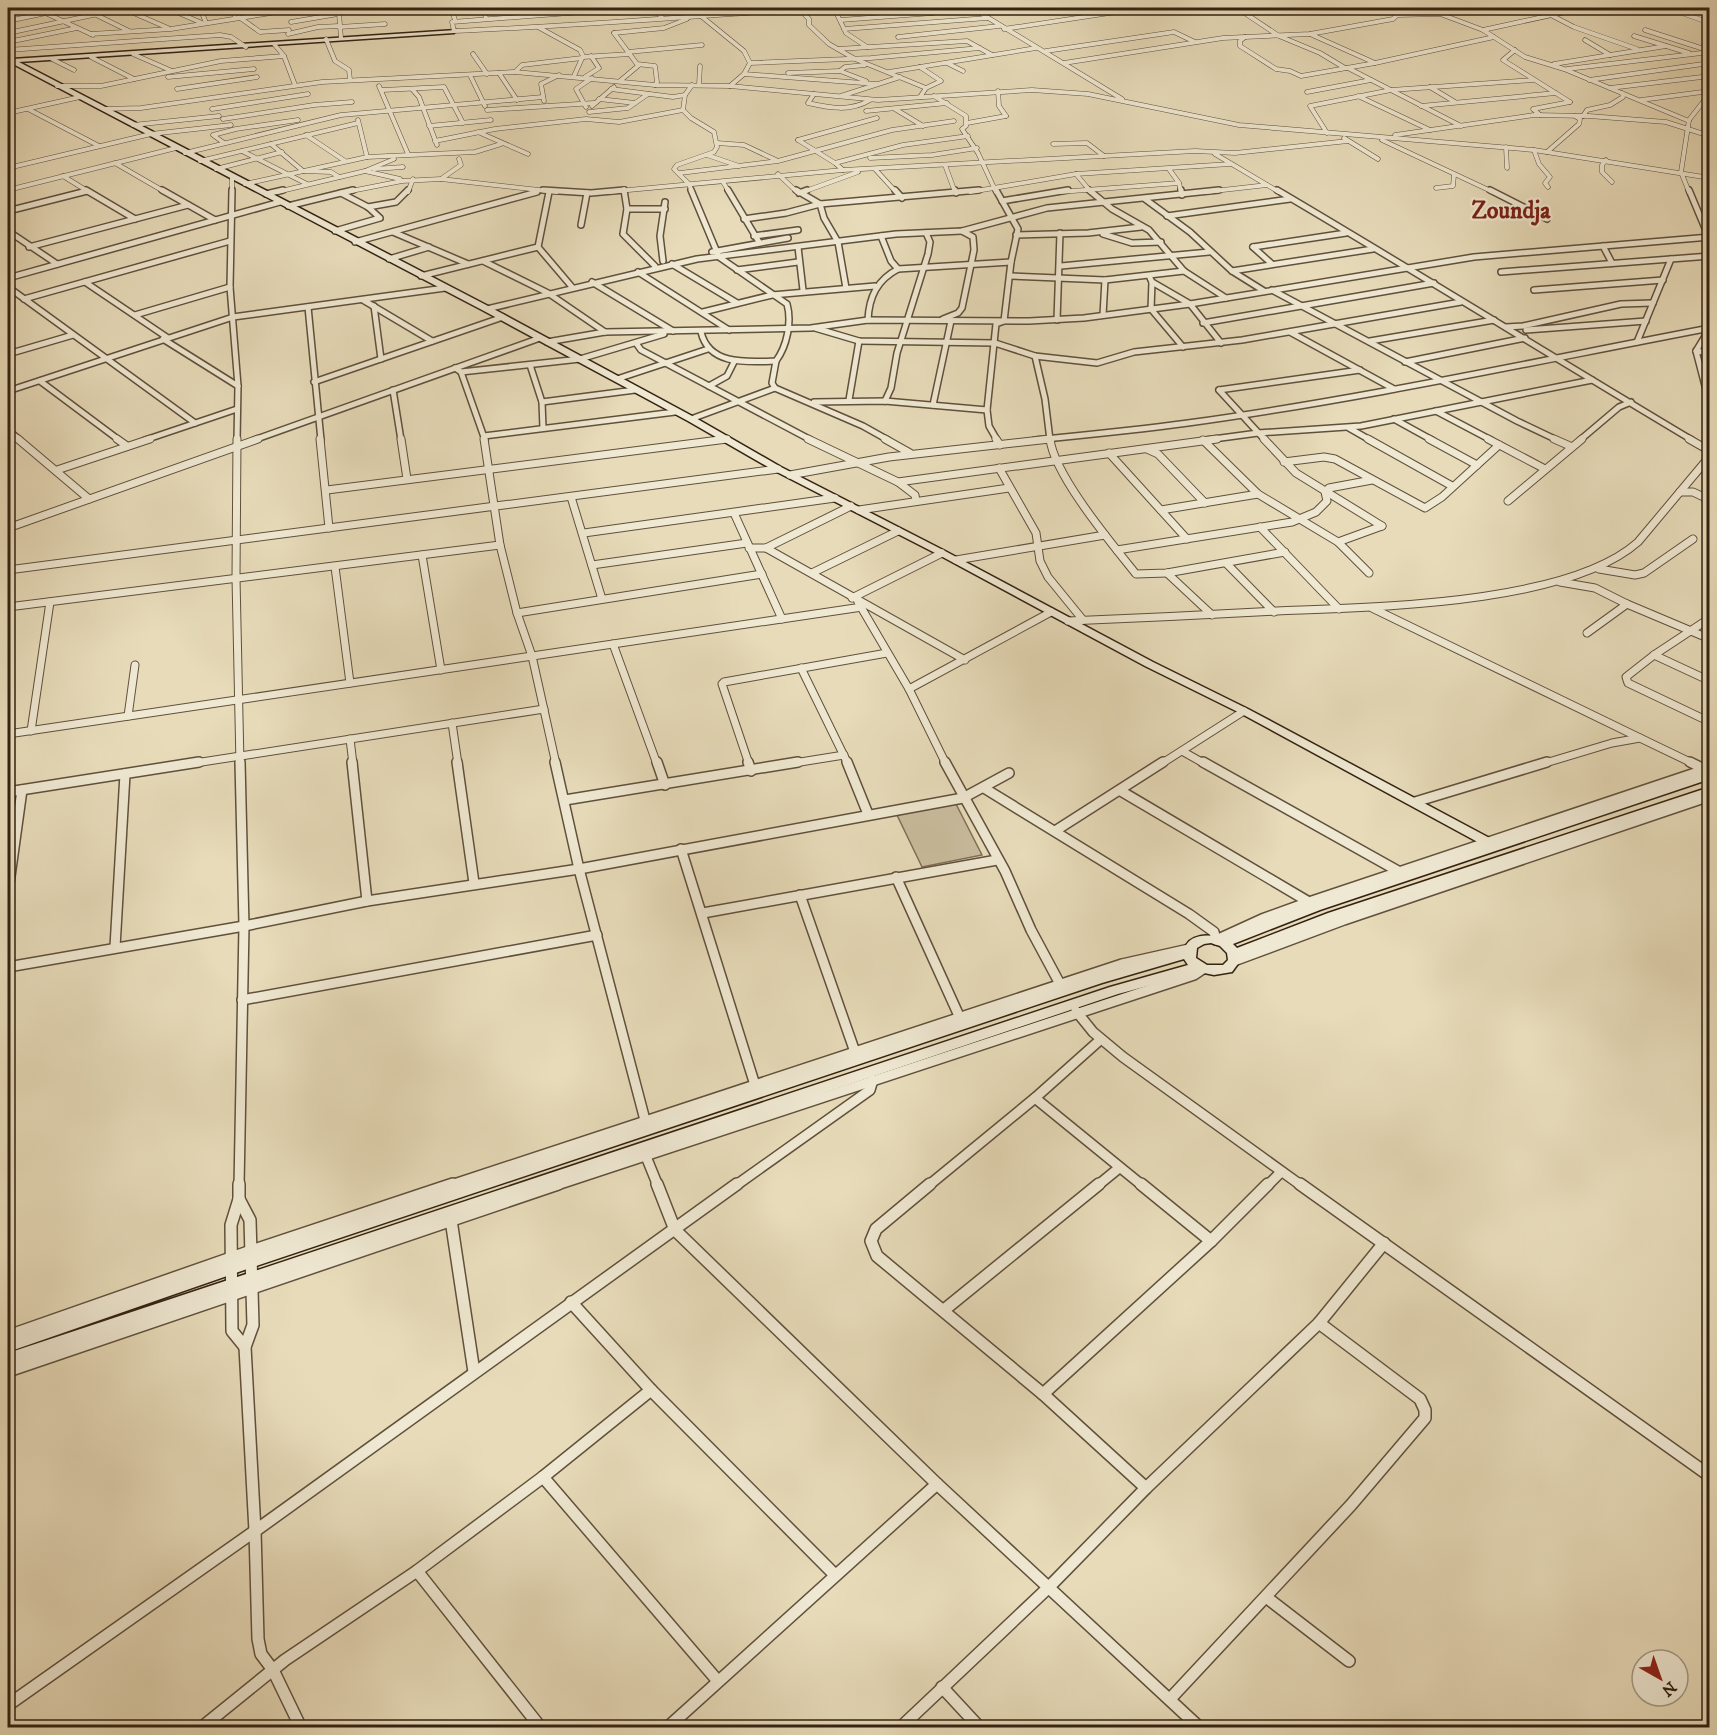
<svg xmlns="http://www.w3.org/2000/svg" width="1717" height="1735" font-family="'IM FELL DW Pica',serif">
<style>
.green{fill:#c8bc9d;stroke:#7e6f58;stroke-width:1.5}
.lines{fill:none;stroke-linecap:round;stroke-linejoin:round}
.street-far4-casing{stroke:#60503c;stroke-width:5}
.street-far3-casing{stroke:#60503c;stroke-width:8}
.street-far2-casing{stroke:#60503c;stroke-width:9}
.street-far1-casing{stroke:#60503c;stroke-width:12}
.street-casing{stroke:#60503c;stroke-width:14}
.secondary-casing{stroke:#332212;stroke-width:3}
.street-far4{stroke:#efe8d2;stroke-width:4}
.street-far3{stroke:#efe8d2;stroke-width:5}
.street-far2{stroke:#efe8d2;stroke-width:7}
.street-far1{stroke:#efe8d2;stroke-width:9}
.street{stroke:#efe8d2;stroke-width:11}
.secondary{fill:#efe8d2;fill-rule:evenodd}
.labels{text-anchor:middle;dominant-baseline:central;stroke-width:4.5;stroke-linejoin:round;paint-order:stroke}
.far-quarter-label{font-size:24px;font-weight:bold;fill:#7a1f14;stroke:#efe8d2}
</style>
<rect width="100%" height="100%" fill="#e7dbb9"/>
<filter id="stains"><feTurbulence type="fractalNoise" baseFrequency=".00333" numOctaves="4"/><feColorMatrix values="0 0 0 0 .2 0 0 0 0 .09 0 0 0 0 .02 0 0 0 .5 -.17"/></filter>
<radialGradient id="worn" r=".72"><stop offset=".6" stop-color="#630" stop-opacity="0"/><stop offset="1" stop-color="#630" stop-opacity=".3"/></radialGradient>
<path class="green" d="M956,804L982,855L922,867L897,815Z"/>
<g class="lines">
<g class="street-far4-casing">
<g id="street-far4">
<path d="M82,8L129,31"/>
<path d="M122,8L168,28"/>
<path d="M167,8L202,23"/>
<path d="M200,8L206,23"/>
<path d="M233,8L235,18"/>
<path d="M332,8L339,13L341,38"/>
<path d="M451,8L455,20"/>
<path d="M483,8L486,18"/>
<path d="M655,8L662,18"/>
<path d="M834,8L846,33L867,47"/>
<path d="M972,8L1122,99"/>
<path d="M1237,8L1279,36L1320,53L1345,68"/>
<path d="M1668,8L1710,23"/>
<path d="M621,9L452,22L454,31C576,26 697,16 819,8"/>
<path d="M800,10L809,19V25L829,44L855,59L926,88L920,97"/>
<path d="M41,11L93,35"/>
<path d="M836,11L869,8"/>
<path d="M8,12L29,8"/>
<path d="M1435,12L1483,30L1525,57L1564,69L1689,121"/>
<path d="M1549,14L1574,27L1637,49"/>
<path d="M701,16L744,51L750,63L744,74L730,86"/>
<path d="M239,17L260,32L289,30"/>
<path d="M841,20L933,13"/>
<path d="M8,21L46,13"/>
<path d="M291,22L338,14"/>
<path d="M339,27L385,24"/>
<path d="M538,27L580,50L583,56L574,76"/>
<path d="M844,29L987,18"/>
<path d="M1004,29L1116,12L1112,8"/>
<path d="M1483,30L1584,8"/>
<path d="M1645,30L1707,50"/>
<path d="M8,33L126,8"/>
<path d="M614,33L664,28L687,19"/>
<path d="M614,33L637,64L655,66L657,82L655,85"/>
<path d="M91,34L171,29L302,8"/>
<path d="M288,34L318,27L339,26"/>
<path d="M1634,36L1689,53"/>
<path d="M898,37L999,26"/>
<path d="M1245,37L1240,41V46L1276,69L1290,71L1301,76L1375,63L1310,34"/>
<path d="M326,39L335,61L349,70L350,80"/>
<path d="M1585,40L1610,55"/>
<path d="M8,42L77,28"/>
<path d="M274,44L284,56L295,85"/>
<path d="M838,49L967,41L992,55"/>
<path d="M8,50L220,35L231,37L246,47"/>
<path d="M1515,50L1503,60L1570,102"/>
<path d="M1046,51L1174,32L1195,42"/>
<path d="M628,52L702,45"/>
<path d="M133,54L172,71"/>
<path d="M473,54L487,74"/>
<path d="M91,57L134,79"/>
<path d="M583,57L630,54"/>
<path d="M52,59L74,70"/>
<path d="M750,63L871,58L980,48"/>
<path d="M947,63L963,71"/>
<path d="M1064,63L1223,38L1310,34L1393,19L1397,15L1439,14"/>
<path d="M1375,63L1494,37"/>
<path d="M1554,64L1666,46"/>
<path d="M920,67L941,81L926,88"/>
<path d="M1348,68L1461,126"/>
<path d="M1567,69L1710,52"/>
<path d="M840,71L845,67L865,65"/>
<path d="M515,72L522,65L582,58"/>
<path d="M889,72L1036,48"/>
<path d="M499,73L517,100"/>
<path d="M788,73L840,71L866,81"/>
<path d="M744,74L876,84"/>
<path d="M470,75L485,106"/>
<path d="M168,77L254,69"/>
<path d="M585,77L599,68L591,56"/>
<path d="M1589,80L1710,63"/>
<path d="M620,81L639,65"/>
<path d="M692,85L685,95L683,110L691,118L714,132L717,147L714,152L677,165L674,169L689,184L692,192"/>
<path d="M699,85L700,66"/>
<path d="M57,86H101L221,61L284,56"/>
<path d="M379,86L408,154"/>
<path d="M1430,87L1455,102"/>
<path d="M1610,88L1710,76"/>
<path d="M177,89L257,77"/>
<path d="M412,89L419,97L437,145"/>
<path d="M611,89L673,97L685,95"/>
<path d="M382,90L444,87L463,123"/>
<path d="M998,91L999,106L1006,116"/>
<path d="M1307,92L1371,80"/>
<path d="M814,94L808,103C830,108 850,112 870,100"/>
<path d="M841,96L900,77"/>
<path d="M934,96L966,116V126L962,129L978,153L996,192"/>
<path d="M1358,96L1430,130"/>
<path d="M599,99L635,103"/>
<path d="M1641,100L1710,91"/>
<path d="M544,101L541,84L559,75"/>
<path d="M592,106L614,87"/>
<path d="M1421,106L1556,93"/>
<path d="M586,107L576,89L592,78"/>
<path d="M28,109L99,146"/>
<path d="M104,109L141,108L322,82L515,72L655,85L730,86L878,100L1032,90L1088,94L1239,125L1534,150L1710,178"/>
<path d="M212,109L308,94"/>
<path d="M895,109L923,126"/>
<path d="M487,110L594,103"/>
<path d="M866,111L947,103"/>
<path d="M589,112L628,108L648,94"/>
<path d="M8,113L80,97"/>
<path d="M1540,115L1533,109L1570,102"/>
<path d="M1583,116L1587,110L1610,105L1623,97L1622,93"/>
<path d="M223,119L314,105L352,102"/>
<path d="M358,120L367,157"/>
<path d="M967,123L1006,116"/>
<path d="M133,125L219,116"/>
<path d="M429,126L491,120"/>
<path d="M478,132L528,154"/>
<path d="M1327,133L1310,106L1391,90L1533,80"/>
<path d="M306,135L345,161"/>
<path d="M1395,135L1534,115L1589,116L1666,122L1710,136"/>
<path d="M1344,138L1378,159"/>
<path d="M798,140L877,118"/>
<path d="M798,140L835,163"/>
<path d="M1382,140L1493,192"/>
<path d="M435,141L495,129L586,119L619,122L683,110"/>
<path d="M224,143L213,135L236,129L298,120"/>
<path d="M717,143L744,145L776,160"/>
<path d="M271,144L303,171L331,172L339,177"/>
<path d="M1053,144L1087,143L1104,156"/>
<path d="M1506,147L1507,168"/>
<path d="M1534,150L1539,164L1550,177L1545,183L1548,187"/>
<path d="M242,151L307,184"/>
<path d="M1547,152L1579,124L1580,119L1575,116"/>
<path d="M185,153L341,115L543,97"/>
<path d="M1215,154L1279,192"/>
<path d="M707,155L739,166"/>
<path d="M870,158L932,155L977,148"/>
<path d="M1606,160L1602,165V172L1612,182"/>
<path d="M200,161L358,123"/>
<path d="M115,163L165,192"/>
<path d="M945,165L955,192"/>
<path d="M8,168L151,134L231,125"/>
<path d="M216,169L282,152"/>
<path d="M374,169L403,167"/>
<path d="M875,169L896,192"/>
<path d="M1169,169L1179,183L1181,192"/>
<path d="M843,170L835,163L903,145L968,136"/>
<path d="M365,171L400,179"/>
<path d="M680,173L778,161L892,130L954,121"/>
<path d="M778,174L797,192"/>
<path d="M1076,174L1091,192"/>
<path d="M63,176L89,192"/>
<path d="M441,179L461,165L459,159"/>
<path d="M723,182L729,192"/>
<path d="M245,184L367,157L475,152L501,144"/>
<path d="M1436,188L1453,186L1454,175"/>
<path d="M624,189V192"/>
<path d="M8,190L176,148"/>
<path d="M232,192V177"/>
<path d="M277,192L365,171L394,159"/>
<path d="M346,192L402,181L441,179L557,192"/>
<path d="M408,192L413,179"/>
<path d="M607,192L843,170L1195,151L1235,153L1348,141"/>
<path d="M803,192L858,172"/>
<path d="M970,192L1076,174L1230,164"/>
<path d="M1059,192L1179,183"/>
<path d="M1205,192L1267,185"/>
<path d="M1689,192L1681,172L1689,120L1710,93"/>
</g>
</g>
<g class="street-far3-casing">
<g id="street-far3">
<path d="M86,190L135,219"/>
<path d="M162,190L215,220"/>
<path d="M232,190L230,287L238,386L237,440"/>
<path d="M543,190L591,193L624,190"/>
<path d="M624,190L627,209L623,234L655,266"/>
<path d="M691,190L719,257L787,304C792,322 787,346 776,361C748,362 709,366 701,332"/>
<path d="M728,190L759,242"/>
<path d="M796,190L820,204L824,218L838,242L846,288"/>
<path d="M895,190L902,198"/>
<path d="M955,190L956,193"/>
<path d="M996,190L1018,229L1011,262L1004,321L996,324L987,410L989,426L997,440"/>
<path d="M1089,190L1112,209L1149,230L1184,271L1226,298"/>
<path d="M1181,190L1182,195"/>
<path d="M1277,190C1416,272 1553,357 1692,440"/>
<path d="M1490,190L1547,219"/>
<path d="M1689,190L1710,240"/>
<path d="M549,192L538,247L572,287"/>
<path d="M799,193L807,190"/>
<path d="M266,194L283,190"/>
<path d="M1145,199L1190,232L1232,271L1264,291"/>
<path d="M1002,201L1068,190"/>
<path d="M288,206L353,190"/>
<path d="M368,207L396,202L408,190"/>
<path d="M627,209H665"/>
<path d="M8,211L87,191"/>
<path d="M1167,216L1290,199"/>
<path d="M744,219L786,213L820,204L979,190"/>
<path d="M581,225L587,193"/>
<path d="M8,231L57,264"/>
<path d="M335,231L380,218L368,207L341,193"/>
<path d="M393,232L468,264"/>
<path d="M1103,234L1132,243L1161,242"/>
<path d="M1016,235L1088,233L1141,227"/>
<path d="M754,236L798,230"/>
<path d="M881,236L891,261L898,269"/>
<path d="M355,242L537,192"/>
<path d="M1603,246L1612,263"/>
<path d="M29,247L188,205"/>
<path d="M798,247L803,290"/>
<path d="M1253,247L1346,233"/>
<path d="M1253,247L1272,264"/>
<path d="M712,252L788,238"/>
<path d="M389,259L429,247"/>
<path d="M483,261L548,293L605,332"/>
<path d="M663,261L660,236L665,202"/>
<path d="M672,264L737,303"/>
<path d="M1061,266L1209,252"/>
<path d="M737,270L798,262"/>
<path d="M1232,271L1373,249"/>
<path d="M638,272L729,330"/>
<path d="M1501,272L1710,256"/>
<path d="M421,276L538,247"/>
<path d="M1010,276L1105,280L1184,271"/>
<path d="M8,278L280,202"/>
<path d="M1150,278L1152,282L1151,309L1183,347"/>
<path d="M85,282L168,338"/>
<path d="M592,282L673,331"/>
<path d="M1152,282L1190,304L1221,343"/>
<path d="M8,287L195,423"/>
<path d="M1272,290L1517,421L1557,440"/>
<path d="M1534,290L1663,280"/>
<path d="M24,299L230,241"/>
<path d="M363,300L432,341"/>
<path d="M374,306L381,359"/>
<path d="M308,307L321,440"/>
<path d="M487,309L697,259L896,234L962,231L1047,208L1219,190"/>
<path d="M703,312L772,295L875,286"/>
<path d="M135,315L230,287"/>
<path d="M1103,315L1105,280"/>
<path d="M943,319L958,313L962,308L974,250L973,237L962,231"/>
<path d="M868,320C869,297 877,280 898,269L1011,262"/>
<path d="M1057,320L1060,233"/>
<path d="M1203,323L1434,283"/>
<path d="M1506,327L1523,326L1621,304L1653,303"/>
<path d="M815,328L859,341L995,343L1035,356L1097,363L1134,352L1242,340L1461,302"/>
<path d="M1710,328L1696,351L1710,405"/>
<path d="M1526,330L1646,321"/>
<path d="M1290,332L1394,389"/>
<path d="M163,339L238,386"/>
<path d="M1370,341L1494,320"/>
<path d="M547,342L605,332L811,328L868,320L1029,321L1084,318L1190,304L1474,257L1710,237"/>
<path d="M1637,342L1671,259"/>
<path d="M636,343L641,350L811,440"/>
<path d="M1696,351L1710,353"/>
<path d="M8,354L73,335"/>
<path d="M1035,356L1045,399L1050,440"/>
<path d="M1405,362L1525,338"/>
<path d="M530,365L542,402L543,428"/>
<path d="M455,368L461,372L485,440"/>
<path d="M461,372L580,359L664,334"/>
<path d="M617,379L708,349"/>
<path d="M40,381L119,440"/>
<path d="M314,382L503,317"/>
<path d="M709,386L727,376L734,362"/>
<path d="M775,388L772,383L776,361"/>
<path d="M393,390L401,440"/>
<path d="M1219,390L1265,440"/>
<path d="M1219,390L1360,370"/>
<path d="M8,391L233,317L445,288"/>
<path d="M849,400L859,341"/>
<path d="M885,401L891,388L897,353L928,254L930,242L926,233"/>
<path d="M542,402L635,390"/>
<path d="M814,402L885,401L987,410"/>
<path d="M933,405L951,321"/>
<path d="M1436,411L1491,440"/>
<path d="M691,419L775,388L863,426L888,440"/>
<path d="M1394,419L1432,440"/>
<path d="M1349,428L1370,440"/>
<path d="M8,430L20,440"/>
<path d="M484,436L675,412"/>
<path d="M145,440L237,409"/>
<path d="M254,440L540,338"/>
<path d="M718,440L727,439"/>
<path d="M1035,440C1086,435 1137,430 1188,423C1363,399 1537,361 1710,328"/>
<path d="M1206,440L1258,433L1361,426L1592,380"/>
<path d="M1580,440L1619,407L1631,402"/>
</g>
</g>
<g class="street-far2-casing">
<g id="street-far2">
<path d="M18,439L89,499"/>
<path d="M117,439L127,446"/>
<path d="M237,439L236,578L240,764"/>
<path d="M320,439L329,528"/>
<path d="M401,439L407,479"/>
<path d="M484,439L500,545L517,613L532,656L556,764"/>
<path d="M808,439L898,482L915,495L916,501"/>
<path d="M885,439L910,453"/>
<path d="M996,439L1000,445"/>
<path d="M1050,439C1054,475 1112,544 1136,574L1167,573L1285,552"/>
<path d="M1264,439L1296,473L1382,526"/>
<path d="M1368,439L1452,486"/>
<path d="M1429,439L1477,465"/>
<path d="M1488,439L1545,469"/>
<path d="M1554,439L1570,446"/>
<path d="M1689,439L1710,451"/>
<path d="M1203,440L1258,494L1338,542L1369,573"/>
<path d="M1147,449L1158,454L1205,503"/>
<path d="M1109,453L1187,539"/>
<path d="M1284,462L1324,457L1335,459L1425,508L1442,497L1499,445"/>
<path d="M999,468L1036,533L1040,561L1048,577L1083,620"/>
<path d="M57,470L150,439"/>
<path d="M790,475L889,457L1050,439"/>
<path d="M898,482L1217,439"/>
<path d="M327,490L727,439"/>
<path d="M1680,492H1693L1710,500"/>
<path d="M571,497L602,599"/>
<path d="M1508,501L1582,439"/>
<path d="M859,510L1009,488"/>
<path d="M1161,510L1258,494"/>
<path d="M734,513L782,619"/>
<path d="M1260,527L1339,609"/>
<path d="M8,528L258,439"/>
<path d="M584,533L835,498"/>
<path d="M1338,542L1382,526"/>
<path d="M749,548H766L851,506"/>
<path d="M766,548L965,660"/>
<path d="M1117,550L1292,522L1316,512L1327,501L1325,492L1329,488L1372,480"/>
<path d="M422,555L441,670"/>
<path d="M956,560L1105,535"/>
<path d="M1226,563L1274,612"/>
<path d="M592,565L747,543"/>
<path d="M335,567L350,683"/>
<path d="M1599,569L1635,575L1644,573L1693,539"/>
<path d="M8,570L778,469"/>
<path d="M812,573L898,531"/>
<path d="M1167,573L1212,615"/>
<path d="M1560,582L1595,588L1627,604L1587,633"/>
<path d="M852,598L942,553"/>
<path d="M858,602L909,689L946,764"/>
<path d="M1627,604L1710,639"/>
<path d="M8,607L500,545"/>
<path d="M1372,608L1640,738"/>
<path d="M517,613L762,574"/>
<path d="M1710,618L1654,655L1626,677L1628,683L1710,722"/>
<path d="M1068,621C1138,618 1207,615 1277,611C1372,607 1567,605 1638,542L1710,456"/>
<path d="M613,644L657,764"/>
<path d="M1654,655L1710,681"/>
<path d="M801,668L848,764"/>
<path d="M909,689L1051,612"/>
<path d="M128,716L135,665"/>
<path d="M452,723L458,764"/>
<path d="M31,731L50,602"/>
<path d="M8,734L862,607"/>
<path d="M350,739L353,764"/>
<path d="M1182,751L1205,764"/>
<path d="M189,764L544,709"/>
<path d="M749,764L722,684L724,682L887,653"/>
<path d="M788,764L844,755"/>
<path d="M1161,764L1244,711"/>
<path d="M1542,764L1612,743L1640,738L1694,764"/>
</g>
</g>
<g class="street-far1-casing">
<g id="street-far1">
<path d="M352,762L367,901"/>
<path d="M457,762L474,883"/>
<path d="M555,762L579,869L645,1120"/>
<path d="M657,762L665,785"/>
<path d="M748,762L751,771"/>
<path d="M847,762L868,814"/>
<path d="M945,762L1005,871L1031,930L1060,984"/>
<path d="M1203,762L1398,871"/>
<path d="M1690,762L1706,770"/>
<path d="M984,788L1189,914L1214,932L1216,940L1262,919L1309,902L1710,768"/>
<path d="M1121,791L1309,902"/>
<path d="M8,792L199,762"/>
<path d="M565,800L798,762"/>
<path d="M1415,802L1547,762"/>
<path d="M1055,831L1163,762"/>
<path d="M681,849L755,1085"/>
<path d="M896,877L960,1018"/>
<path d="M8,891L22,790"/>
<path d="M800,895L855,1052"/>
<path d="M703,913L997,860"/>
<path d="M115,947L125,774"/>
<path d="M1234,961L1344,920L1710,796"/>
<path d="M8,967L244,926L367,901L579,869L963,798L1009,773"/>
<path d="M242,1000L597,935"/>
<path d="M1076,1011L1093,1032L1123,1057L1302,1186"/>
<path d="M1035,1098L1143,1186"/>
<path d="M645,1154L658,1186"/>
<path d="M239,1186L244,926L240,762"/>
<path d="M448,1186L1122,964L1189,949"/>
<path d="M554,1186L1194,975L1203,969"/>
<path d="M735,1186L870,1090L873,1080"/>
<path d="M928,1186L1035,1098L1100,1040"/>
<path d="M1097,1186L1119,1168"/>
<path d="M1267,1186L1281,1172"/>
</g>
</g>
<g class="street-casing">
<g id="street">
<path d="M239,1184V1199L231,1225L232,1331L245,1347"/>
<path d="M657,1184L675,1230L937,1484L1200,1728"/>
<path d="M930,1184L876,1229L871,1241L877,1256L1043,1394L1146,1488"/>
<path d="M1141,1184L1211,1241"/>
<path d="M1300,1184L1710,1476"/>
<path d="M239,1199L250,1220L253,1325L245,1347L255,1531L258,1639L261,1654L273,1670L301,1728"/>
<path d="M451,1220L474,1372"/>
<path d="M571,1302L651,1390L835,1575"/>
<path d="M944,1310L1099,1184"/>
<path d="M8,1336L251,1251L453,1184"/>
<path d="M8,1371L558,1184"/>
<path d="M1043,1394L1211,1241L1268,1184"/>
<path d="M543,1477L717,1680"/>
<path d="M417,1571L541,1728"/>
<path d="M1266,1597L1349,1661"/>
<path d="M942,1687L980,1728"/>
<path d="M1170,1699L1351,1505L1425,1418V1410L1420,1399L1319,1323"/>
<path d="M8,1705L255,1531L737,1184"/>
<path d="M201,1728L285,1660L417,1571L543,1477L651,1390"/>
<path d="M667,1728L937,1484"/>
<path d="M900,1728L1049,1587L1146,1488L1319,1323L1384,1243"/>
</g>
</g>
<g class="secondary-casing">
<path id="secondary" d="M456,30L454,33L19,62L490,307L694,417L781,467L945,551L1153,662L1248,709L1497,842L1710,772V779L1320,910L1233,944L1237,948L1328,913L1710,787V794L1336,919L1240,957V961L1232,972L1214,975L1199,972L1118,994L8,1367V1353L1110,987L1188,965L1184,959L1102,983L253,1267L8,1352V1338L251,1255L1092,977L1184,950C1189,933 1209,934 1223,938L1312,904L1485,846L1240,713L1145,666L939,555L775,471L688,421L484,311L13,64H8V60L12,59ZM1211,943L1220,946L1227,953L1228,960L1223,965H1207L1196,958L1197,948L1204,944Z"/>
</g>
<use href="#street-far4" class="street-far4"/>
<use href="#street-far3" class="street-far3"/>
<use href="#street-far2" class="street-far2"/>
<use href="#street-far1" class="street-far1"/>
<use href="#street" class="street"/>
<use href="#secondary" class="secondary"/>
</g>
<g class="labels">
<g class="far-quarter-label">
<text x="1511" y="211">Zoundja</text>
</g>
</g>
<rect width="1717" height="1735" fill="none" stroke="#e7dbb9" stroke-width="30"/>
<rect x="9" y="9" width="1699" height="1717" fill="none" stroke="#332212" stroke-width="3"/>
<rect x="15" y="15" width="1687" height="1705" fill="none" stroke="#332212" stroke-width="1.5"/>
<g transform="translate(1660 1678) rotate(140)"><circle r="28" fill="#efe8d2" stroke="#a49985" stroke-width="1.5"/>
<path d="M0-4.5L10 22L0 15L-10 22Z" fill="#8f2418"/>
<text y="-9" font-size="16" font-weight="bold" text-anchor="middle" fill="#332212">N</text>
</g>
<rect width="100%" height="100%" filter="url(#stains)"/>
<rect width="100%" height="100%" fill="url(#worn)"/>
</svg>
